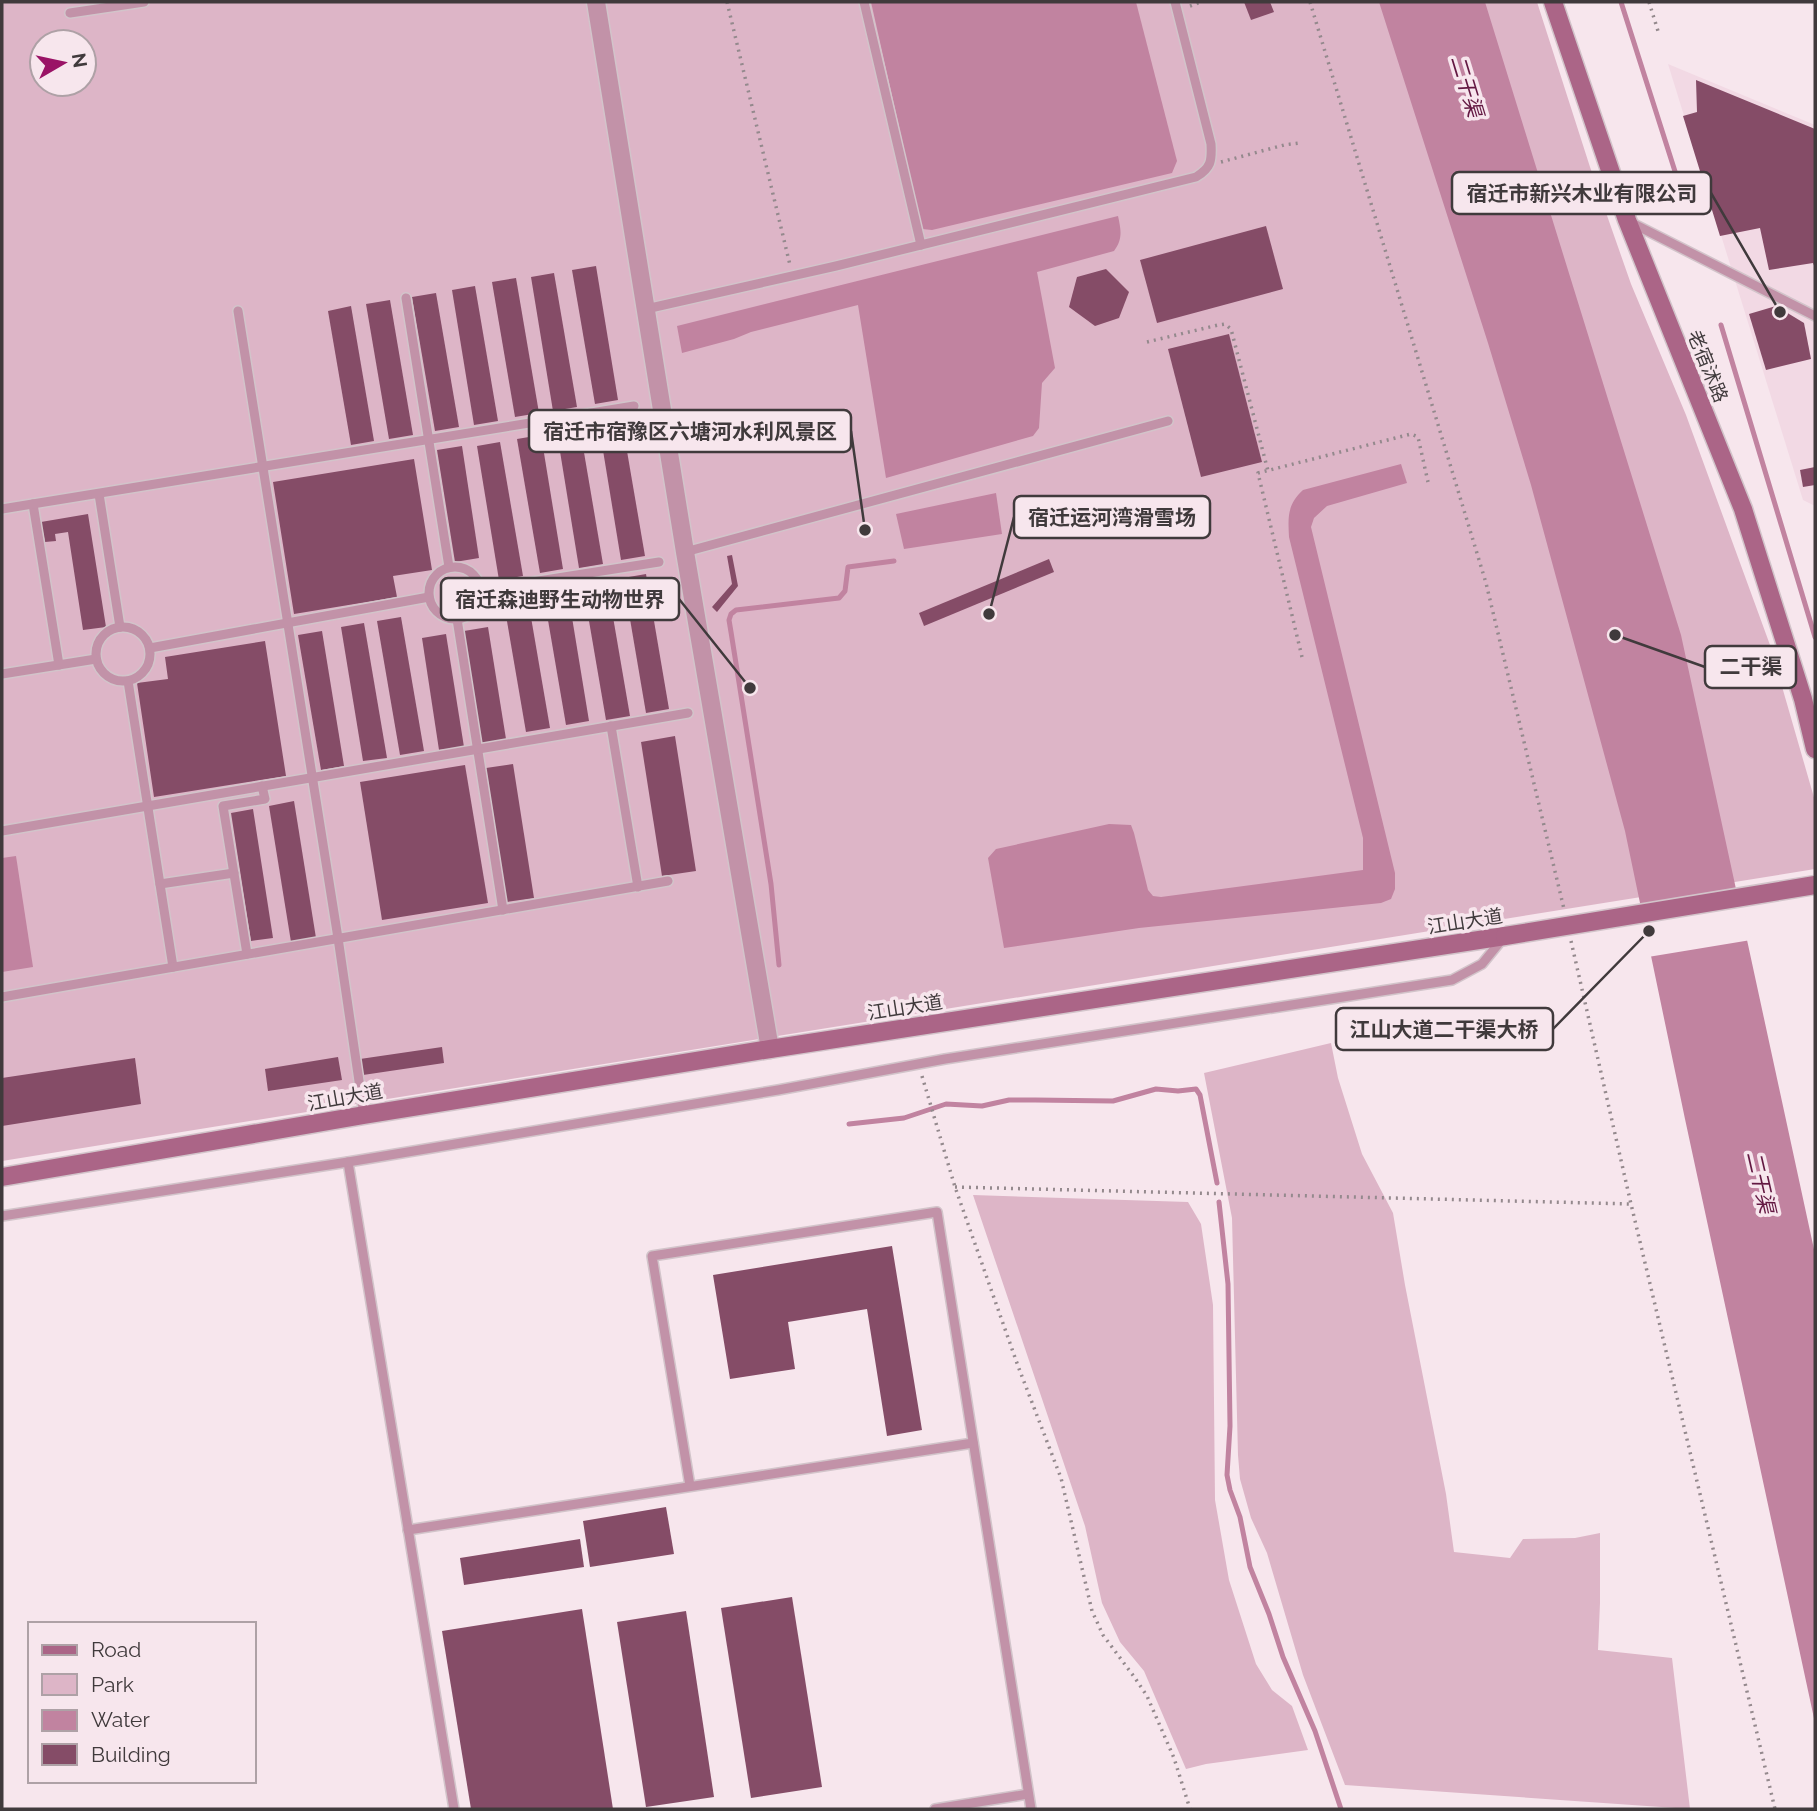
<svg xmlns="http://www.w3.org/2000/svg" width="1817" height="1811" font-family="Raleway,'Noto Sans SC',sans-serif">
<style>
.built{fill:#f2d9e4}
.green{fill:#ddb5c7;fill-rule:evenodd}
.water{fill:#c183a0}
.pier{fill:#f7e6ed}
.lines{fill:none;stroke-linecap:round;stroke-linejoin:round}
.stream{stroke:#c183a0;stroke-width:5}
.building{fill:#854c67}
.lane-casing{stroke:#d2c4ca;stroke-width:12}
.street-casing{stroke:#d2c4ca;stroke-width:21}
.secondary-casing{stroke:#d2c4ca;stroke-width:21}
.path{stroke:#94898d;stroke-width:3.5;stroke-dasharray:2 5;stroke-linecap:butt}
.lane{stroke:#c292a8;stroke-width:9}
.street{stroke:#c292a8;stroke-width:18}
.secondary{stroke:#ab6587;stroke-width:18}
.secondary-bridge-casing{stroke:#d2c4ca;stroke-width:21;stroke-linecap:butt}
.secondary-bridge{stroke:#ab6587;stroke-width:18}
.labels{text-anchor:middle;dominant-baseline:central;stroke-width:7;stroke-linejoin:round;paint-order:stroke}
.street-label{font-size:19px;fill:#403a3c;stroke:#f7e6ed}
.water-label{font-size:21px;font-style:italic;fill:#631842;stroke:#f7e6ed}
.leader{fill:none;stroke:#403a3c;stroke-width:2.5}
.callout-dot{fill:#403a3c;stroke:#f7e6ed;stroke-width:2.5}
.callout{fill:#f7e6ed;stroke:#403a3c;stroke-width:2.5}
.callout-label{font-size:21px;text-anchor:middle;font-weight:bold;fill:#403a3c}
</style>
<rect width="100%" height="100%" fill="#f7e6ed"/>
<path class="built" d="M1668,64L1815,125V506L1803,500Z"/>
<g class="green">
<path d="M2,2H1537L1590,167L1631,284L1686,415L1770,645L1815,801V869L2,1161ZM42,42H84V84H42Z"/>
<path d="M1331,1043L1338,1078L1362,1154L1393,1213L1405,1285L1446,1494L1454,1552L1510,1558L1523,1539L1575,1538L1600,1533V1603L1598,1650L1672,1658L1690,1809L1345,1785L1303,1675L1267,1553L1251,1518L1240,1479L1238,1455L1232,1218L1204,1073Z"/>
<path d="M973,1195L1188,1202L1201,1224L1213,1305L1215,1500L1229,1580L1256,1664L1272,1690L1292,1706L1308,1750L1206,1764L1186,1769L1144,1671L1120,1642L1102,1603L1085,1526Z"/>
</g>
<g class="water">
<path d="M871,2H1136L1177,161L1172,173L932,230L922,229Z"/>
<path d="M1379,2H1485L1681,635L1815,1254V1723L1685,1119L1625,831L1531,485L1488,343Z"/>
<path d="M1118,216C1121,230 1123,239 1114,251L1037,272L1055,368L1042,383L1039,428L1033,436L886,478L858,305L751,332L734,339L682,353L677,326Z"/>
<path d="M1401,464L1407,483L1327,506L1314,518L1311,527L1395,873V889L1391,899L1381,903L1139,928L1004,948L988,858L996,849L1109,824L1131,825L1134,833L1148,890L1153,896L1161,897L1363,870V838L1289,537C1288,517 1287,505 1303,490Z"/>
<path d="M996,493L1002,534L904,549L896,514Z"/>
<path d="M16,856L33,967L2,972V858Z"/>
</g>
<path class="pier" d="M1740,890L1751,940L1648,957L1637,906Z"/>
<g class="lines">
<g class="stream">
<path d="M1621,2L1687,209"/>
<path d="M1721,325L1815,637"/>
<path d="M779,965L771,884L731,632L729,620L731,614L736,610L839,598L845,591L848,567L894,561"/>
<path d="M849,1124L904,1118L946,1104L982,1106L1009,1100H1035L1113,1101L1156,1089L1178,1091L1196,1089L1200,1095L1217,1183"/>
<path d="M1219,1202L1228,1284L1230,1426L1227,1475L1230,1490L1240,1517L1250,1567L1269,1614L1283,1657L1315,1731L1341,1809"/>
</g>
</g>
<g class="building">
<path d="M1244,2H1270L1274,12L1251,20Z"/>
<path d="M1696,80L1815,129V268L1813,263L1769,270L1760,228L1720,236L1683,116L1697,112Z"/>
<path d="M1266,226L1283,289L1157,323L1140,260Z"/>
<path d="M596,266L618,400L595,404L572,270Z"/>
<path d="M1106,269L1129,292L1119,318L1095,326L1069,307L1077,277Z"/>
<path d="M554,273L577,407L553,411L531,277Z"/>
<path d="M516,278L539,413L515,417L492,282Z"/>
<path d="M475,286L498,421L474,425L452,290Z"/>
<path d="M436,293L459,427L435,431L412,297Z"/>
<path d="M390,300L413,435L389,439L366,304Z"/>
<path d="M351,306L374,441L351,445L328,311Z"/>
<path d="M1776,306L1804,323L1811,359L1766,370L1749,314Z"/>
<path d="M1229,334L1262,462L1201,477L1168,349Z"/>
<path d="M622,422L645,556L621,560L599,426Z"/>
<path d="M580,429L603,564L579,568L557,433Z"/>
<path d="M541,435L563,569L540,573L517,439Z"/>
<path d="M500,442L523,576L499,580L477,446Z"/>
<path d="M462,446L479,558L455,562L437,450Z"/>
<path d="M414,459L432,570L393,576L397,597L294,614L273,482Z"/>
<path d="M1815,467V485L1803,487L1800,470Z"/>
<path d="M88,514L106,627L83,630L68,532L55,534L56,541L45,542L41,522Z"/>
<path d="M732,555L738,586L717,612L712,607L732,584L727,556Z"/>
<path d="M1049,559L1054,572L924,626L919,613Z"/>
<path d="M646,574L669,709L646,713L623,578Z"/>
<path d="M607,582L630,716L606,720L583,586Z"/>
<path d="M567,587L589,721L566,725L543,591Z"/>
<path d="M527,594L550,728L526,732L503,598Z"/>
<path d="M401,617L424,751L400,755L377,621Z"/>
<path d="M364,623L387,758L363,761L341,627Z"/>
<path d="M488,627L506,739L482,743L464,631Z"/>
<path d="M322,631L344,766L321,770L298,635Z"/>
<path d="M446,634L464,747L439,750L422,638Z"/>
<path d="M265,641L286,776L154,797L137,683L168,679L165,657Z"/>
<path d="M675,736L696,871L662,876L641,742Z"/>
<path d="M513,764L534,898L507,902L486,768Z"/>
<path d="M465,765L488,903L382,920L360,782Z"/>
<path d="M294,801L316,938L291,942L269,806Z"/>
<path d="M253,809L273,938L251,941L231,813Z"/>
<path d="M442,1047L444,1063L363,1075L360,1059Z"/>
<path d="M338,1057L342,1080L268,1091L265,1069Z"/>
<path d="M135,1058L141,1104L2,1126V1078Z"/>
<path d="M892,1246L922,1430L887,1436L867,1309L788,1322L795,1369L730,1379L713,1275Z"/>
<path d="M666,1507L674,1554L590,1567L583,1521Z"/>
<path d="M580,1539L584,1567L464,1585L460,1558Z"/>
<path d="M792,1597L822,1787L751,1798L721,1608Z"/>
<path d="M582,1609L613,1809H471L442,1631Z"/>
<path d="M686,1611L714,1797L646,1807L617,1622Z"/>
</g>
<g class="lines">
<g class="lane-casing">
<g id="lane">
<path d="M864,2L921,245"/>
<path d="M70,13L144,2"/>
<path d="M1628,221L1815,316"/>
<path d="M406,298L449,567"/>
<path d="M646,309L836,266L1196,177C1211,168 1212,161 1211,144L1175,2"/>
<path d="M238,311L338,938L364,1115"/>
<path d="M99,494L120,627"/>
<path d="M33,504L59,665"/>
<path d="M2,509L634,406"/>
<path d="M685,552L1168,421"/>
<circle cx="455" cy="593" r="26"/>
<path d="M481,590L659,562"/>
<path d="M457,619L503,910"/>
<circle cx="123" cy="654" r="27"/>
<path d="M150,648L429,597"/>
<path d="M2,674L96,659"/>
<path d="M128,681L173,967"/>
<path d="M611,726L638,887"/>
<path d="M2,831L688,713"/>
<path d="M160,884L234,873"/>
<path d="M247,954L223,806L265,799L262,786"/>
<path d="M2,997L668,881"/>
<path d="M348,1162L454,1809"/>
<path d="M2,1216L348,1162L778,1090L945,1059L1452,980L1482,964L1504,937"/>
<path d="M690,1486L652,1256L937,1212L1031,1809"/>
<path d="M408,1530L973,1443"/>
<path d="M935,1809L1028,1794"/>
</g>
</g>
<g class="street-casing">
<path id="street" d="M596,2L685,552L770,1049"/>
</g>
<g class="secondary-casing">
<g id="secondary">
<path d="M1553,2L1627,220L1743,509L1803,699L1815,749"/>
<path d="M2,1177L364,1115L770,1049L1505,936"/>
</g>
</g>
<g class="path">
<path d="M727,2L790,265"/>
<path d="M1310,2L1486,583L1564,909"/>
<path d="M1649,2L1658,31"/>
<path d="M1190,6L1201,2"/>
<path d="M1221,162L1284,145L1299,143"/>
<path d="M1147,342L1218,325L1225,324L1231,329L1268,471"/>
<path d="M1302,657L1258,473L1411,434L1418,437L1428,482"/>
<path d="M1571,941L1631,1204L1775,1809"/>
<path d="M922,1076L955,1187L1018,1366L1061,1478L1092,1611L1103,1635L1135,1678L1147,1696L1174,1758L1190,1809"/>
<path d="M955,1187L1631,1204"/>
</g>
<use href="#lane" class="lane"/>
<use href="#street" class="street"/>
<use href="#secondary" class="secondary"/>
<g class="secondary-bridge-casing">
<path id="secondary-bridge" d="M1505,936L1815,885"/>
</g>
<use href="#secondary-bridge" class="secondary-bridge"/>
</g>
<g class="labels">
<g class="street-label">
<text transform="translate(1708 366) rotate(68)">老宿沭路</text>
<text transform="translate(1465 921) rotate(-9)">江山大道</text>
<text transform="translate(905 1007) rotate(-9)">江山大道</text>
<text transform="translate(345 1097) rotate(-10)">江山大道</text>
</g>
<g class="water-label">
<text transform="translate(1467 86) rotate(73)">二干渠</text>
<text transform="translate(1761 1182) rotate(77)">二干渠</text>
</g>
</g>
<path class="leader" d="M1780 312L1711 193M865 530L851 431M989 614L1014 517M750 688L679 599M1615 635L1705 667M1649 931L1553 1029"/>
<g class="callout-dot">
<circle cx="1780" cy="312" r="7"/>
<circle cx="865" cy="530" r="7"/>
<circle cx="989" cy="614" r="7"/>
<circle cx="750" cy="688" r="7"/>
<circle cx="1615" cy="635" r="7"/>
<circle cx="1649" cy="931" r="7"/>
</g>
<g class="callout">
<rect x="1452" y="172" width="259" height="42" rx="7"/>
<rect x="529" y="410" width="322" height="42" rx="7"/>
<rect x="1014" y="496" width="196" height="42" rx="7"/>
<rect x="441" y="578" width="238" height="42" rx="7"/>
<rect x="1705" y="646" width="91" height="42" rx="7"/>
<rect x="1336" y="1008" width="217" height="42" rx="7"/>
</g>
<g class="callout-label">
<text x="1582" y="201">宿迁市新兴木业有限公司</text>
<text x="690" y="439">宿迁市宿豫区六塘河水利风景区</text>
<text x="1112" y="525">宿迁运河湾滑雪场</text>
<text x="560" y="607">宿迁森迪野生动物世界</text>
<text x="1751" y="674">二干渠</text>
<text x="1444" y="1037">江山大道二干渠大桥</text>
</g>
<rect width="1817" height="1811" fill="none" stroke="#403a3c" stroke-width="7"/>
<rect x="28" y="1622" width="228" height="161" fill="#f7e6ed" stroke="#aea1a6" stroke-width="2"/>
<rect x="42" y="1645" width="35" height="10" fill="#ab6587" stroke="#aea1a6" stroke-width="2"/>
<text x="91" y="1657" font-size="21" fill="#403a3c">Road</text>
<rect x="42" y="1674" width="35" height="21" fill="#ddb5c7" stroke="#aea1a6" stroke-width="2"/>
<text x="91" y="1692" font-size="21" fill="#403a3c">Park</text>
<rect x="42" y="1710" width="35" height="21" fill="#c183a0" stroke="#aea1a6" stroke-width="2"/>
<text x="91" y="1727" font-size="21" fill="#403a3c">Water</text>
<rect x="42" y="1744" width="35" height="21" fill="#854c67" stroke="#aea1a6" stroke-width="2"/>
<text x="91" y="1762" font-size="21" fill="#403a3c">Building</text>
<g transform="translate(63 63) rotate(81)"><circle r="33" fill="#f7e6ed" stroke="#aea1a6" stroke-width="2"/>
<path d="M0-5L12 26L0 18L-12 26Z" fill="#9a1366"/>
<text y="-10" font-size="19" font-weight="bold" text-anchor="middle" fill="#403a3c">N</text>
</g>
</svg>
